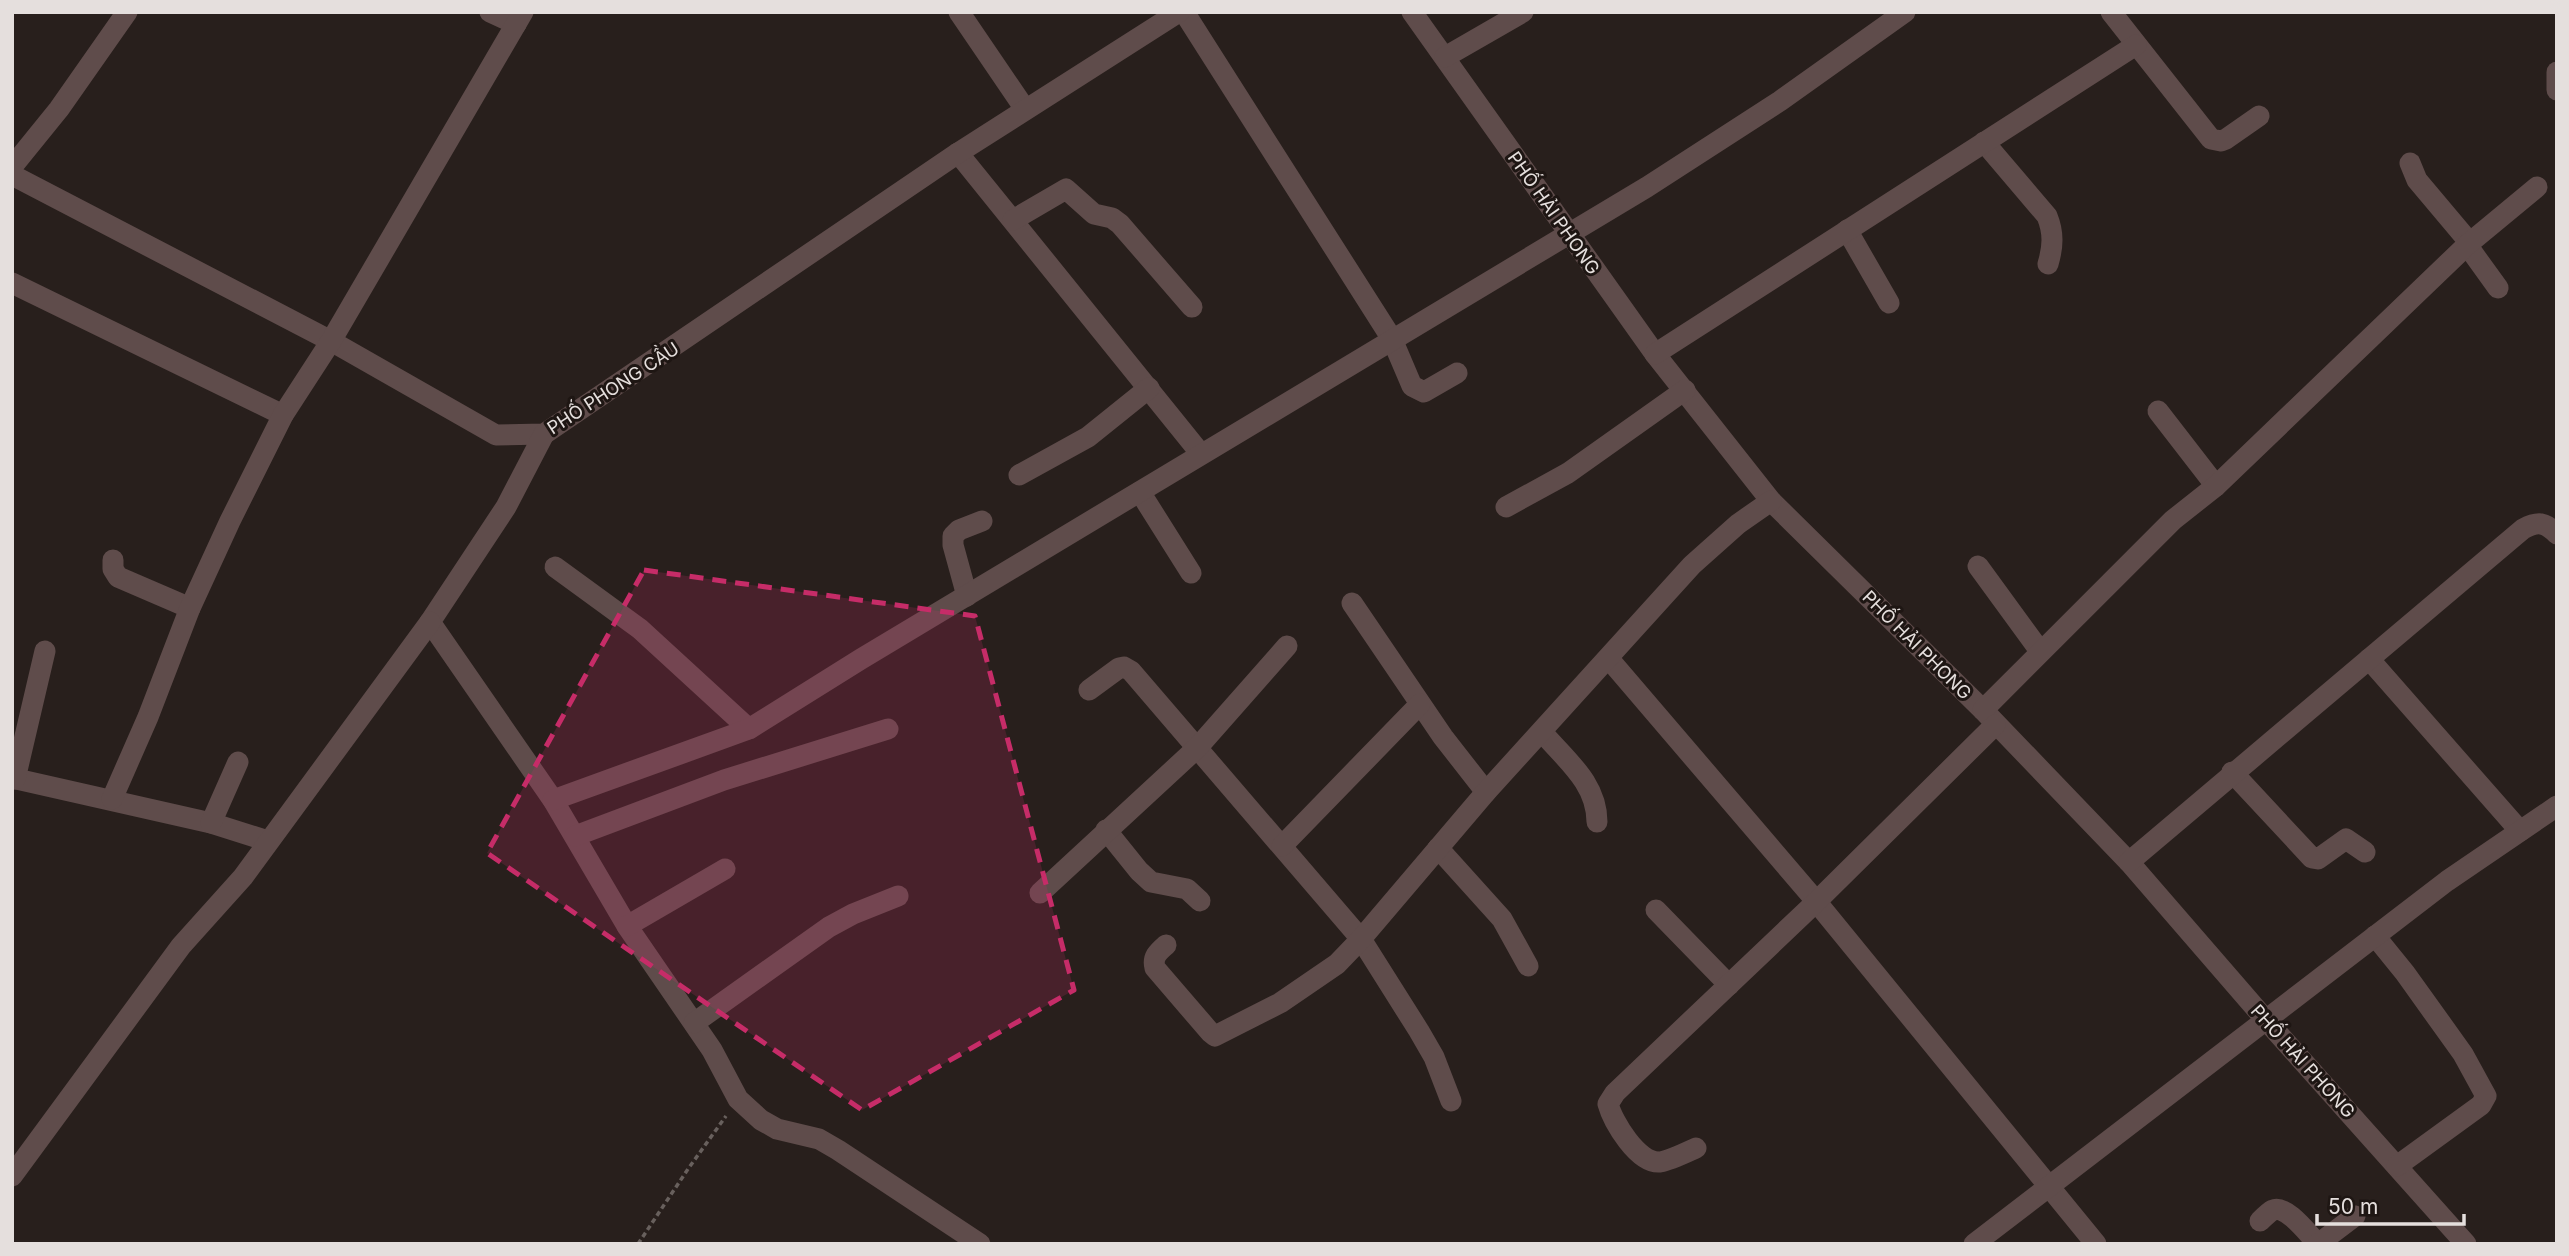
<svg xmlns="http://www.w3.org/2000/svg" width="2569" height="1256" font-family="Inter,sans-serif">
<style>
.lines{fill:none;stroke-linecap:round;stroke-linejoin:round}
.path{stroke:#68605d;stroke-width:3.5;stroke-dasharray:5 3.5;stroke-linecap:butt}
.minor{stroke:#5f4c4b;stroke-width:21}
.marked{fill:#c62c68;fill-opacity:0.2;stroke:#c62c68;stroke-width:5;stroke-dasharray:14 9;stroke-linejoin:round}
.labels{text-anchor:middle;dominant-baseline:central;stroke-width:6;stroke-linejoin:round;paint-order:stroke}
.street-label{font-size:18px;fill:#e5dfdd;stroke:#1e1613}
</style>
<rect width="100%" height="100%" fill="#281f1c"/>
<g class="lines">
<path class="path" d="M638,1244L688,1169L726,1116"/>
<g class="minor">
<path d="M490,12L516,24"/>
<path d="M959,12L1025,109"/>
<path d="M1184,12L1392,339L1412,386L1424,392L1457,373"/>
<path d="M1412,12L1655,354L1771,501L1983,710L2129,862L2265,1019L2466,1244"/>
<path d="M2111,12L2211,139L2221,141L2226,139L2259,116"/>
<path d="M1445,57L1523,12"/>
<path d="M2557,72V90"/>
<path d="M1984,142L2047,216C2054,233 2053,247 2048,264"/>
<path d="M958,153L1201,454"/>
<path d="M2410,163L2417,180L2470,243"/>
<path d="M12,167L59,109L127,12"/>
<path d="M12,175L331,341L496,435L544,434L958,153L1179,12"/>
<path d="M1013,220L1066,189L1094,214L1112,218L1120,224L1192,307"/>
<path d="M1847,230L1889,303"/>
<path d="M2467,245L2498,288"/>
<path d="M12,283L283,415"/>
<path d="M1655,354L2136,45"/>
<path d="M2158,411L2216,486"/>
<path d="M544,434L506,507L430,622L553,800L627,926L712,1050L738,1099L761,1120L777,1129L819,1139L838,1150L980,1244"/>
<path d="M1019,475L1088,437L1149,388"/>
<path d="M1140,492L1191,573"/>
<path d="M1506,507L1568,473L1685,390"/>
<path d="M113,560V569L118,577L190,608"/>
<path d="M1978,566L2040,651"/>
<path d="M555,567L640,629L749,729"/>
<path d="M967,596L953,545V536L959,530L982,521"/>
<path d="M1352,603L1443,737L1486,792"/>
<path d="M1609,659L1810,894L2096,1244"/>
<path d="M2369,659L2520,831"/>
<path d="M1089,690L1119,668L1124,667L1131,671L1361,939L1419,1031L1434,1057L1451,1101"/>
<path d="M1983,710L2173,520L2216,486L2467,245L2537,187"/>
<path d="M1542,732C1566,760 1597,783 1597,822"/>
<path d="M2232,772L2312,858L2318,859L2346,839L2365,852"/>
<path d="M12,778L211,823L268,841"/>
<path d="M15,779L45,651"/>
<path d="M112,799L148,717L190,608L230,521L283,415L331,341L523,12"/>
<path d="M553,800L749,729L861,659L1647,187L1780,101L1905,12"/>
<path d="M211,823L238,762"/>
<path d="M1106,830L1139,871L1151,882L1187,889L1200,901"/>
<path d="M575,836L724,780L888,729"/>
<path d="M1282,846L1420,704"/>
<path d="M1438,848L1502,919L1528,966"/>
<path d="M2129,862L2523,529C2538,521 2545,522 2557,534"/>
<path d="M1040,893L1198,747L1287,646"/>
<path d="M1656,910L1729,985"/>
<path d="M627,926L725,869"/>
<path d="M2375,936L2405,973L2463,1054L2486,1096L2481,1105L2397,1166"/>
<path d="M1166,945C1158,952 1152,957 1155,968L1210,1032L1215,1036L1280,1003L1337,964L1361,939L1486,792L1692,565L1738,524L1771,501"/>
<path d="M694,1023L829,927L853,914L898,896"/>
<path d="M1696,1148C1685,1153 1671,1160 1660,1162C1638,1164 1613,1122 1608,1104L1615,1093L1816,902L1995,725"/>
<path d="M12,1176L181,946L243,877L430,622"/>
<path d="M2260,1221C2264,1217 2269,1212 2273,1210C2286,1204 2309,1235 2318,1244"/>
<path d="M1974,1244L2447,881L2557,806"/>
<path d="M2318,1244L2355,1216"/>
</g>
</g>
<path class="marked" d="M644,570L975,616L1074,990L862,1110L487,853Z"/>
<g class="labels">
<g class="street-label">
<text transform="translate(1554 213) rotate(55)">PHỐ HẢI PHONG</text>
<text transform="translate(613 388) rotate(-33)">PHỐ PHONG CẦU</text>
<text transform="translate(1917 645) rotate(45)">PHỐ HẢI PHONG</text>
<text transform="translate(2303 1061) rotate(48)">PHỐ HẢI PHONG</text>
</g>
</g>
<rect width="2569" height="1256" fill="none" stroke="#e5dfdd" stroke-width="28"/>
<path d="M2317 1214v10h147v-10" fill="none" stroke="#e5dfdd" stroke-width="3.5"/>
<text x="2328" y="1214" font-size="21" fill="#e5dfdd" stroke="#1e1613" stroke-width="5" paint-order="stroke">50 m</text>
</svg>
